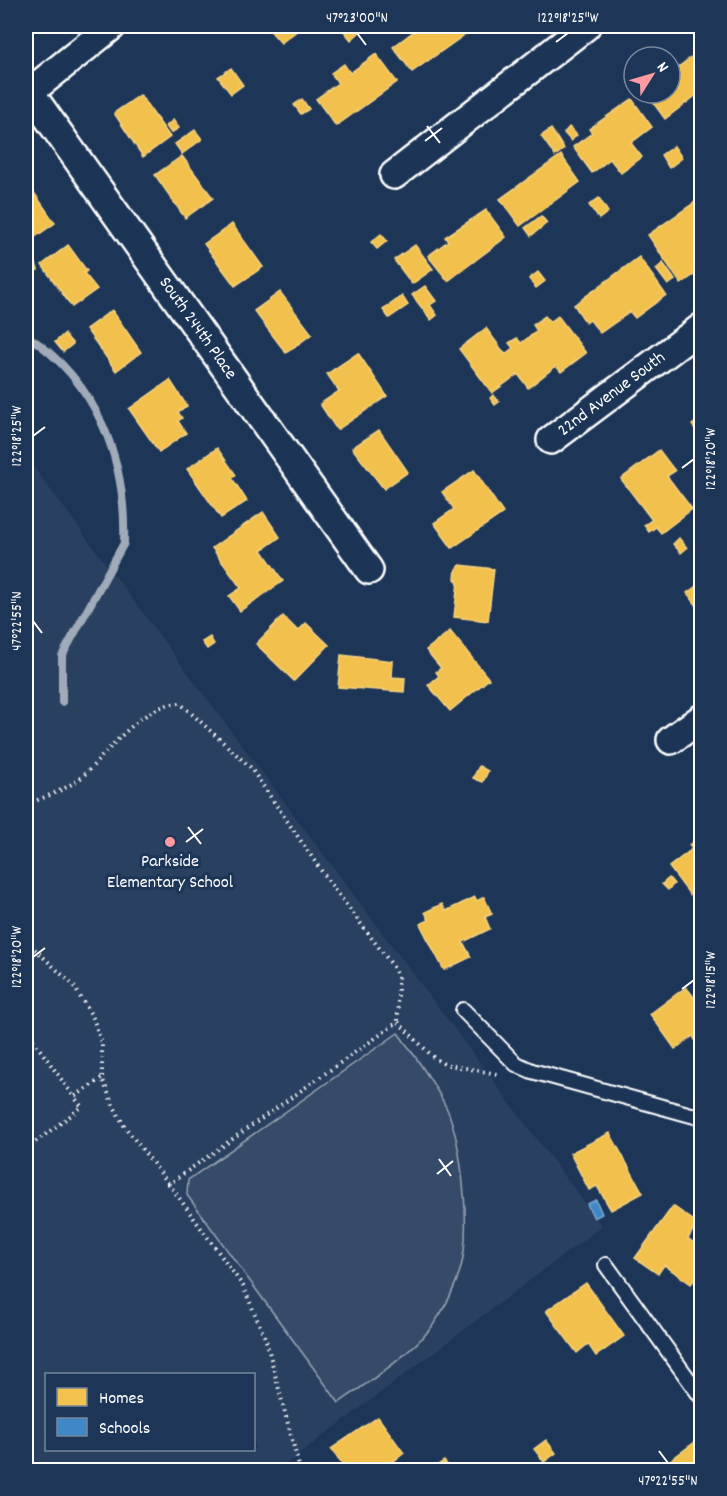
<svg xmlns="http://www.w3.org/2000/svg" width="727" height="1496" font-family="Dekko,sans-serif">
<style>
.built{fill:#2a4161;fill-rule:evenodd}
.green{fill:#364b69;stroke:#9aa5b4;stroke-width:1.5}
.homes{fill:#f2c14e;stroke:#f6d483;stroke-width:1.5}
.schools{fill:#3f88c5;stroke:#79acd6;stroke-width:1.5}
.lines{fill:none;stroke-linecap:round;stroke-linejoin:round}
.stream{stroke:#a0aab8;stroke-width:8}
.service-casing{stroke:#fff;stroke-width:18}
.minor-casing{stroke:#fff;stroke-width:32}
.path{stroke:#fff;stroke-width:4;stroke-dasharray:1.5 4.5;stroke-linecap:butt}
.service{stroke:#1d3557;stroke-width:14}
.minor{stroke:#1d3557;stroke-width:27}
.ticks{fill:none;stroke:#fff;stroke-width:2}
.poi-dot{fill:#ff9aa2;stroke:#1d3557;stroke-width:2}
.labels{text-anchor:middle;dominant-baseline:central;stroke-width:6;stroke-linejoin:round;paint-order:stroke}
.street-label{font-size:18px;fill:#fff;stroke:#1d3557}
.poi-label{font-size:18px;fill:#fff;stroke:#1d3557}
.neatline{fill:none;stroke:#fff;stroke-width:2}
.ticks-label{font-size:15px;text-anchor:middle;fill:#fff}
</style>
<rect width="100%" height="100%" fill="#1d3557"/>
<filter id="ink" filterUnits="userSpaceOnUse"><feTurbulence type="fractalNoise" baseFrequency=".0167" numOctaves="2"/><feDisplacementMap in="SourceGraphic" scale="12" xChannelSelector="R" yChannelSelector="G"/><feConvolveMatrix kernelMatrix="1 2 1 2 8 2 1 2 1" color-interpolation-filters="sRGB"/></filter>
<g filter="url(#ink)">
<path class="built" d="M26,457L602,1226L278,1470H26ZM46,1374H254V1450H46Z"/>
<path class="green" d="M398,1033C416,1057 434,1082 447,1109C462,1144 471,1230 461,1267C455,1289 444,1310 431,1328C406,1358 371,1380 339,1403L187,1195L188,1180Z"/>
<g class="homes">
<path d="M266,26H301L302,27L281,43Z"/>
<path d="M348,26H355L360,32L351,40L343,30Z"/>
<path d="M421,26H470L473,29L412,72L393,47Z"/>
<path d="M702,49V91L665,119L646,93H670V71H673Z"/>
<path d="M376,54L397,82L336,126L316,99L338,83L331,73L344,64L350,73Z"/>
<path d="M231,68L243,85L231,94L218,77Z"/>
<path d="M140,95L170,137L143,157L114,113Z"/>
<path d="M302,99L309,109L301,114L294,105Z"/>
<path d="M632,99L652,127L631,143L642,157L621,173L610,159L592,173L573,147L592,133L589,129Z"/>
<path d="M173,120L179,128L171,133L166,126Z"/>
<path d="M569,127L577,135L571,141L564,133Z"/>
<path d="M551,129L564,149L555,156L541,136Z"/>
<path d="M195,130L202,139L182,154L175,144Z"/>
<path d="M674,146L682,158L669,168L661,155Z"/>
<path d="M561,155L580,182L520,226L500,199Z"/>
<path d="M182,156L213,198L185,218L155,175Z"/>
<path d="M26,181L55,223L31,240L34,245L26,251Z"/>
<path d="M599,198L608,212L599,219L589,205Z"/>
<path d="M698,200L702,205V252L697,255L702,261V269L681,284L648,235Z"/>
<path d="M486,210L506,237L448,281L428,256L448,241L445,237Z"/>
<path d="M541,216L547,223L531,236L525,228Z"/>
<path d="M232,224L263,267L235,286L204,244Z"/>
<path d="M381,234L387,241L377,249L371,242Z"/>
<path d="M68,245L87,271L84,273L97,289L72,307L42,265Z"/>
<path d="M415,245L433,269L412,284L394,260Z"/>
<path d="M639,257L666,295L635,318L630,312L600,333L590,320L586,323L574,305Z"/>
<path d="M35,260L38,270L27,272L26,263Z"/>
<path d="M663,263L675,280L668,285L656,269Z"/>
<path d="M538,272L545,281L536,288L529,279Z"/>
<path d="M425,286L436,301L430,305L437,315L431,320L412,295Z"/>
<path d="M280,292L312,334L286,353L254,311Z"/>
<path d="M402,296L408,305L389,318L383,310Z"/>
<path d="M112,310L141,352L116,371L86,329Z"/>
<path d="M545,316L550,322L558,316L586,353L561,372L556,366L528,388L518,374L492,393L459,349L486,328L505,354L513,348L509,343L517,338L521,343L537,331L533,325Z"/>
<path d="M64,334L73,344L63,352L55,342Z"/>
<path d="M358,353L387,396L337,430L320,404L339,391L327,374Z"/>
<path d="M170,380L187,406L178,412L182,418L178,421L186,433L159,452L129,409Z"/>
<path d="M493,395L499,402L495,405L490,398Z"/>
<path d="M702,417V437L692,425Z"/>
<path d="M379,430L408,472L384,489L352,448Z"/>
<path d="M217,448L236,475L232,478L247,501L221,518L187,469Z"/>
<path d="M659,450L675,471L667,476L692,509L661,533L656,527L649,532L644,525L652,520L621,479Z"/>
<path d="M474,470L503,513L452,548L434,523L454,509L442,492Z"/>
<path d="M263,512L280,537L262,550L283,581L240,611L229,596L241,588L212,548Z"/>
<path d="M679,538L687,548L681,553L673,544Z"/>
<path d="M460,565L494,569L488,621L454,617L458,582L455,579L456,569Z"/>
<path d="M702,582V612L687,593Z"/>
<path d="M283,616L298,631L306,623L329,645L294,681L256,644Z"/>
<path d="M450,631L489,679L450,711L428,685L439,676L436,672L441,668L426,650Z"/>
<path d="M210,637L214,644L207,649L202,642Z"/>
<path d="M341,655L393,661L392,677L405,678L404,692L338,687Z"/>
<path d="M479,766L488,771L483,782L473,778Z"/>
<path d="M702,835V886L690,895L669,867L692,849L689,845Z"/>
<path d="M669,878L674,884L668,890L662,884Z"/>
<path d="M475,897L477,901L484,897L492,914L485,917L490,929L463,942L471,957L444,970L420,924L429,920L425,912L442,904L446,911Z"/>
<path d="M686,987L702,1007V1035L695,1040L693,1036L675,1049L650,1014Z"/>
<path d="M610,1133L643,1193L611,1210L597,1186L589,1190L570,1153Z"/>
<path d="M673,1206L697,1223L688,1239L702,1248V1270L691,1284L664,1265L658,1274L635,1258Z"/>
<path d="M701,1274H702V1287L695,1282Z"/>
<path d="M586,1283L624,1336L596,1356L588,1344L577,1353L546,1311Z"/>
<path d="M378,1417L404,1453L394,1461L396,1465L388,1470H346L331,1449Z"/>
<path d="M702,1437V1470H659L658,1469Z"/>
<path d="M546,1440L556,1453L544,1462L534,1449Z"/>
<path d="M444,1461L451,1470H430Z"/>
</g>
<path class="schools" d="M596,1200L602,1214L594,1218L587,1204Z"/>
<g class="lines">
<path class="stream" d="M26,335C97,381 127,460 124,543L62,656V702"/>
<g class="service-casing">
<g id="service">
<path d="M463,1010L516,1064L532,1071L702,1118"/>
<path d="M606,1265L702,1398"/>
</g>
</g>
<g class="minor-casing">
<g id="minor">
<path id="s1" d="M26,87L369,570"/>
<path d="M26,95L112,26"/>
<path d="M394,175L586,26"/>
<path id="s2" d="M551,440L702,327"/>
<path d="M671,740L702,718"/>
</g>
</g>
<g class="path">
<path d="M26,804C44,798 70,788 84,775C109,751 142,704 180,703L250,767L327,879L392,965L398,977V1022"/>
<path d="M26,941L73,985L93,1018L102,1044V1078L113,1105L125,1127L169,1184"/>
<path d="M26,1030L74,1097L102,1078"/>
<path d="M26,1149L82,1107L74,1097"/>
<path d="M300,1470L266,1340L243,1286L169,1184L398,1022L434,1058L444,1064L497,1074"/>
</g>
<use href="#service" class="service"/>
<use href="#minor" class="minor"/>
</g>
</g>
<path class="ticks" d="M357,33L366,45M556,42L568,33M427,126L440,143M425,141L442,128M33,436L45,427M682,468L694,459M33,621L42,633M188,827L201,844M186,842L203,829M33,957L45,948M682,989L694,980M439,1159L451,1176M437,1174L453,1161M659,1451L668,1463"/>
<circle class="poi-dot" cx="170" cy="842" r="6"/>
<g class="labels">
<g class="street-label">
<text stroke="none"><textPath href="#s1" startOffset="296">South 244th Place</textPath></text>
<text stroke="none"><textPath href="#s2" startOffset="76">22nd Avenue South</textPath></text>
</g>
<g class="poi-label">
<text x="170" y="862">Parkside<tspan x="170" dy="21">Elementary School</tspan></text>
</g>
</g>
<rect width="727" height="1496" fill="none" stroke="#1d3557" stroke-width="66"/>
<rect x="45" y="1373" width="210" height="78" fill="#1d3557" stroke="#77869a" stroke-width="1.5"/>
<rect x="57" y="1388" width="30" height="18" fill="#f2c14e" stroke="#77869a" stroke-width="1.5"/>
<text x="99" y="1403" font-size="18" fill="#ffffff">Homes</text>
<rect x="57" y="1418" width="30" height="18" fill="#3f88c5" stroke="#77869a" stroke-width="1.5"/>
<text x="99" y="1433" font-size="18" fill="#ffffff">Schools</text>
<g transform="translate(652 75) rotate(53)"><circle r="28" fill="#1d3557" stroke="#77869a" stroke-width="1.5"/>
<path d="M0-4.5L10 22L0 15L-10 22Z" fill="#ff9aa2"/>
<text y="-9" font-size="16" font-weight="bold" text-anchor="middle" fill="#ffffff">N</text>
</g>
<rect x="33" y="33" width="661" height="1430" class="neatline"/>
<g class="ticks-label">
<text x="357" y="22">47°23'00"N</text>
<text x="568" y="22">122°18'25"W</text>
<text transform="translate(16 436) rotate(-90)" y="5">122°18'25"W</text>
<text transform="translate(710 459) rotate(-90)" y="5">122°18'20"W</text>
<text transform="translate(16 621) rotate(-90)" y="5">47°22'55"N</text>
<text transform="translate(16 957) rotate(-90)" y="5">122°18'20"W</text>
<text transform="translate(710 980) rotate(-90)" y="5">122°18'15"W</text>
<text x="668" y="1485">47°22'55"N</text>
</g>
</svg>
